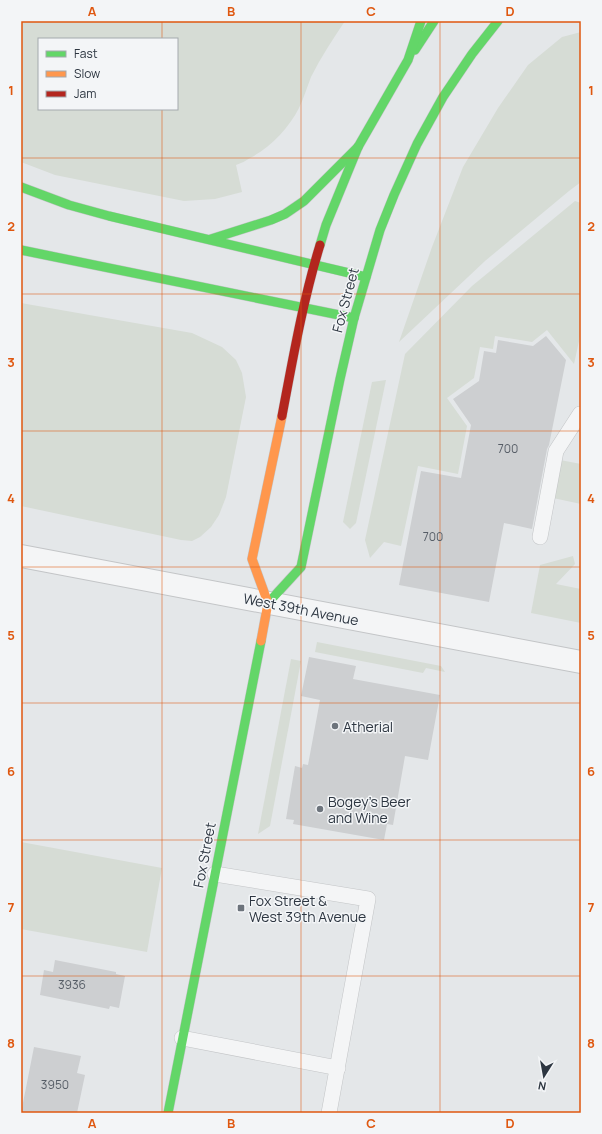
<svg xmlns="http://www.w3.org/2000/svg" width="602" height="1134" font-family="Manrope,sans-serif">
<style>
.green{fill:#d6dcd5;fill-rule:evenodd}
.building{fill:#cdcfd1}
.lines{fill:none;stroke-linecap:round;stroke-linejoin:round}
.lane-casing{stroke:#c3c5c7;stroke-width:16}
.street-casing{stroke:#c3c5c7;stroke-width:24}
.fast-casing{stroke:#c3c5c7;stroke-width:10}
.slow-casing{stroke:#c3c5c7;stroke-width:10}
.jam-casing{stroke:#c3c5c7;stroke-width:10}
.lane{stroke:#f4f5f6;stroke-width:15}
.street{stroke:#f4f5f6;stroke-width:22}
.fast{stroke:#63d668;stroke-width:9}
.slow{stroke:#ff974d;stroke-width:9}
.jam{stroke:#b3261e;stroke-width:9}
.grid{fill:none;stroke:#df570f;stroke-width:1;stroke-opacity:0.55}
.poi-dot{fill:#6d747c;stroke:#f3f5f7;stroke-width:1.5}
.labels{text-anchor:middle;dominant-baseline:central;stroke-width:3;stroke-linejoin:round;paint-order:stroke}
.number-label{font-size:12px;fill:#565d66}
.street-label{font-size:14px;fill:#2d3641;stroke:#f3f5f7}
.poi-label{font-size:14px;fill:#2d3641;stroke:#f3f5f7;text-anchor:start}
.neatline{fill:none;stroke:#df570f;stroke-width:1.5}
.grid-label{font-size:13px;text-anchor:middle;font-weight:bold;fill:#df570f}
</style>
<rect width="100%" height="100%" fill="#e4e7e9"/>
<g class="green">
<path d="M21,21H345C333,39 321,57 311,77C307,87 304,98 299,108C289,128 270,148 250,158C246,161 241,163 236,165L242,192L215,199L184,201L55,175L21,162ZM39,39H177V109H39Z"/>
<path d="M581,32V182L569,191L485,261L399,342L432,247L463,167L498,108L528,65L562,37Z"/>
<path d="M575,201L581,203V332L574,364L547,330L532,342L495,336L493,349L480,347L474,378L447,398L467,426L458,474L418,466L401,546L384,542L370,558L365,540L405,354L472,286Z"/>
<path d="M21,303L192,333L222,347L236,360L242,373L246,397L226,497L219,515L211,527L200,537L192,541L181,540L21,506Z"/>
<path d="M386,380L356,523L350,529L343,522L372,382Z"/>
<path d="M560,460L581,464V504L553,498Z"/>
<path d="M573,556L575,564L556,584L581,589V623L531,613L540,565Z"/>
<path d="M317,642L441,666L445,672L426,668L423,673L315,652Z"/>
<path d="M291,659L301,661L270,826L258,834Z"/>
<path d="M21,842L162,868L147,952L21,929Z"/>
</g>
<g class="building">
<path d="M546,336L566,360L549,445L547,449L532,529L504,523L489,602L399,585L421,471L461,478L471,425L453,399L479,381L484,351L496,353L498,340L533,346Z"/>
<path d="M309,657L356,666L353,679L440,695L428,760L405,756L393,825L387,824L384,840L293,824L294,820L286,819L295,766L302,768L303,764L308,765L320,700L301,696Z"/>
<path d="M55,960L116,972V974L125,976L119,1008L110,1006L109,1009L40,995L44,970L53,972Z"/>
<path d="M34,1047L81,1056L77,1073L85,1075L77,1113H21Z"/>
</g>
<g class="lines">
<g class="lane-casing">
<g id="lane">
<path d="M540,537L556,451L580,414H581"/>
<path d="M215,874L368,899L329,1113"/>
<path d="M182,1038L338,1068"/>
</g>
</g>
<g class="street-casing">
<path id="street" d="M21,556L581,662"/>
</g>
<g class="fast-casing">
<g id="fast">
<path d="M415,50L434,21"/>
<path d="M358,147L408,60L421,21"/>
<path d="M21,187L69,205L109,216L366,277"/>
<path d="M211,239L271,220L285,214L304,201L358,147"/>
<path d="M320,245L326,225L358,147"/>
<path d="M21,250L354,318"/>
<path d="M354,318L380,230L394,195L417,144L443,97L472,54L498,21"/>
<path d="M268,603L301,567L340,379L354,318"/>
<path d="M168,1113L261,641"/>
</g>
</g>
<g class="slow-casing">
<path id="slow" d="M261,641L268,603L252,559L282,416"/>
</g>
<g class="jam-casing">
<path id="jam" d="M282,416C293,358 303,300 320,245"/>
</g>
<use href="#lane" class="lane"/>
<use href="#street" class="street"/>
<use href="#fast" class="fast"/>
<use href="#slow" class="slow"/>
<use href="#jam" class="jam"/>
</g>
<path class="grid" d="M162,21V39M301,21V1113M440,21V1113M162,109V1113M21,158H581M21,294H581M21,431H581M21,567H581M21,703H581M21,840H581M21,976H581"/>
<g class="poi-dot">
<circle cx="335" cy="726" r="4"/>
<circle cx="320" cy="809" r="4"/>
<rect x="237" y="904" width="8" height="8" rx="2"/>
</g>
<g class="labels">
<g class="number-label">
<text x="508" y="448">700</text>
<text x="433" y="536">700</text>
<text x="72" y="984">3936</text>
<text x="55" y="1084">3950</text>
</g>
<g class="street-label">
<text transform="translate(345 300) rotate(-75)">Fox Street</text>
<text transform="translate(301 609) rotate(11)">West 39th Avenue</text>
<text transform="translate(204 855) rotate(-79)">Fox Street</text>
</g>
<g class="poi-label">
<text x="343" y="726">Atherial</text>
<text x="328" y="801">Bogey's Beer<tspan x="328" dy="16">and Wine</tspan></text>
<text x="249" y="900">Fox Street &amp;<tspan x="249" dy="16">West 39th Avenue</tspan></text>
</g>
</g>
<rect width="602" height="1134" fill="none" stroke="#f3f5f7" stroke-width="44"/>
<rect x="38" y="38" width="140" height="72" fill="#f3f5f7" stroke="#a4a9ae"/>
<rect x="46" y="51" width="20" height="6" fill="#63d668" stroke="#a4a9ae"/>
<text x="74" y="58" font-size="12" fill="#2d3641">Fast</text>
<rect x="46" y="71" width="20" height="6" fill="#ff974d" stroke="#a4a9ae"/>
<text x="74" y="78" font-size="12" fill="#2d3641">Slow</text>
<rect x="46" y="91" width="20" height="6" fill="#b3261e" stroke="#a4a9ae"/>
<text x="74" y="98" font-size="12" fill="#2d3641">Jam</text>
<g transform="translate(544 1076) rotate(191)" stroke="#f3f5f7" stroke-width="3" paint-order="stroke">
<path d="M0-3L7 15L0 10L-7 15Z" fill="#2d3641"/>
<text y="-6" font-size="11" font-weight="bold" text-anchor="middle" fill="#2d3641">N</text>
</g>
<rect x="22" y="22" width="558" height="1090" class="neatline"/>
<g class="grid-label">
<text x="92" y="16">A</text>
<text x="231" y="16">B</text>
<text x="371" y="16">C</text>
<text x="510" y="16">D</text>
<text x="11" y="95">1</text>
<text x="591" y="95">1</text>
<text x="11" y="231">2</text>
<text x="591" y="231">2</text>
<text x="11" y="367">3</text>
<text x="591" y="367">3</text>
<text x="11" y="503">4</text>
<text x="591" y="503">4</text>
<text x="11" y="640">5</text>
<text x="591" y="640">5</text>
<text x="11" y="776">6</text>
<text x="591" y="776">6</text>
<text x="11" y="912">7</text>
<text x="591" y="912">7</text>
<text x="11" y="1048">8</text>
<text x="591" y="1048">8</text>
<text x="92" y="1128">A</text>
<text x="231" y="1128">B</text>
<text x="371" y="1128">C</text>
<text x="510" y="1128">D</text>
</g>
</svg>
